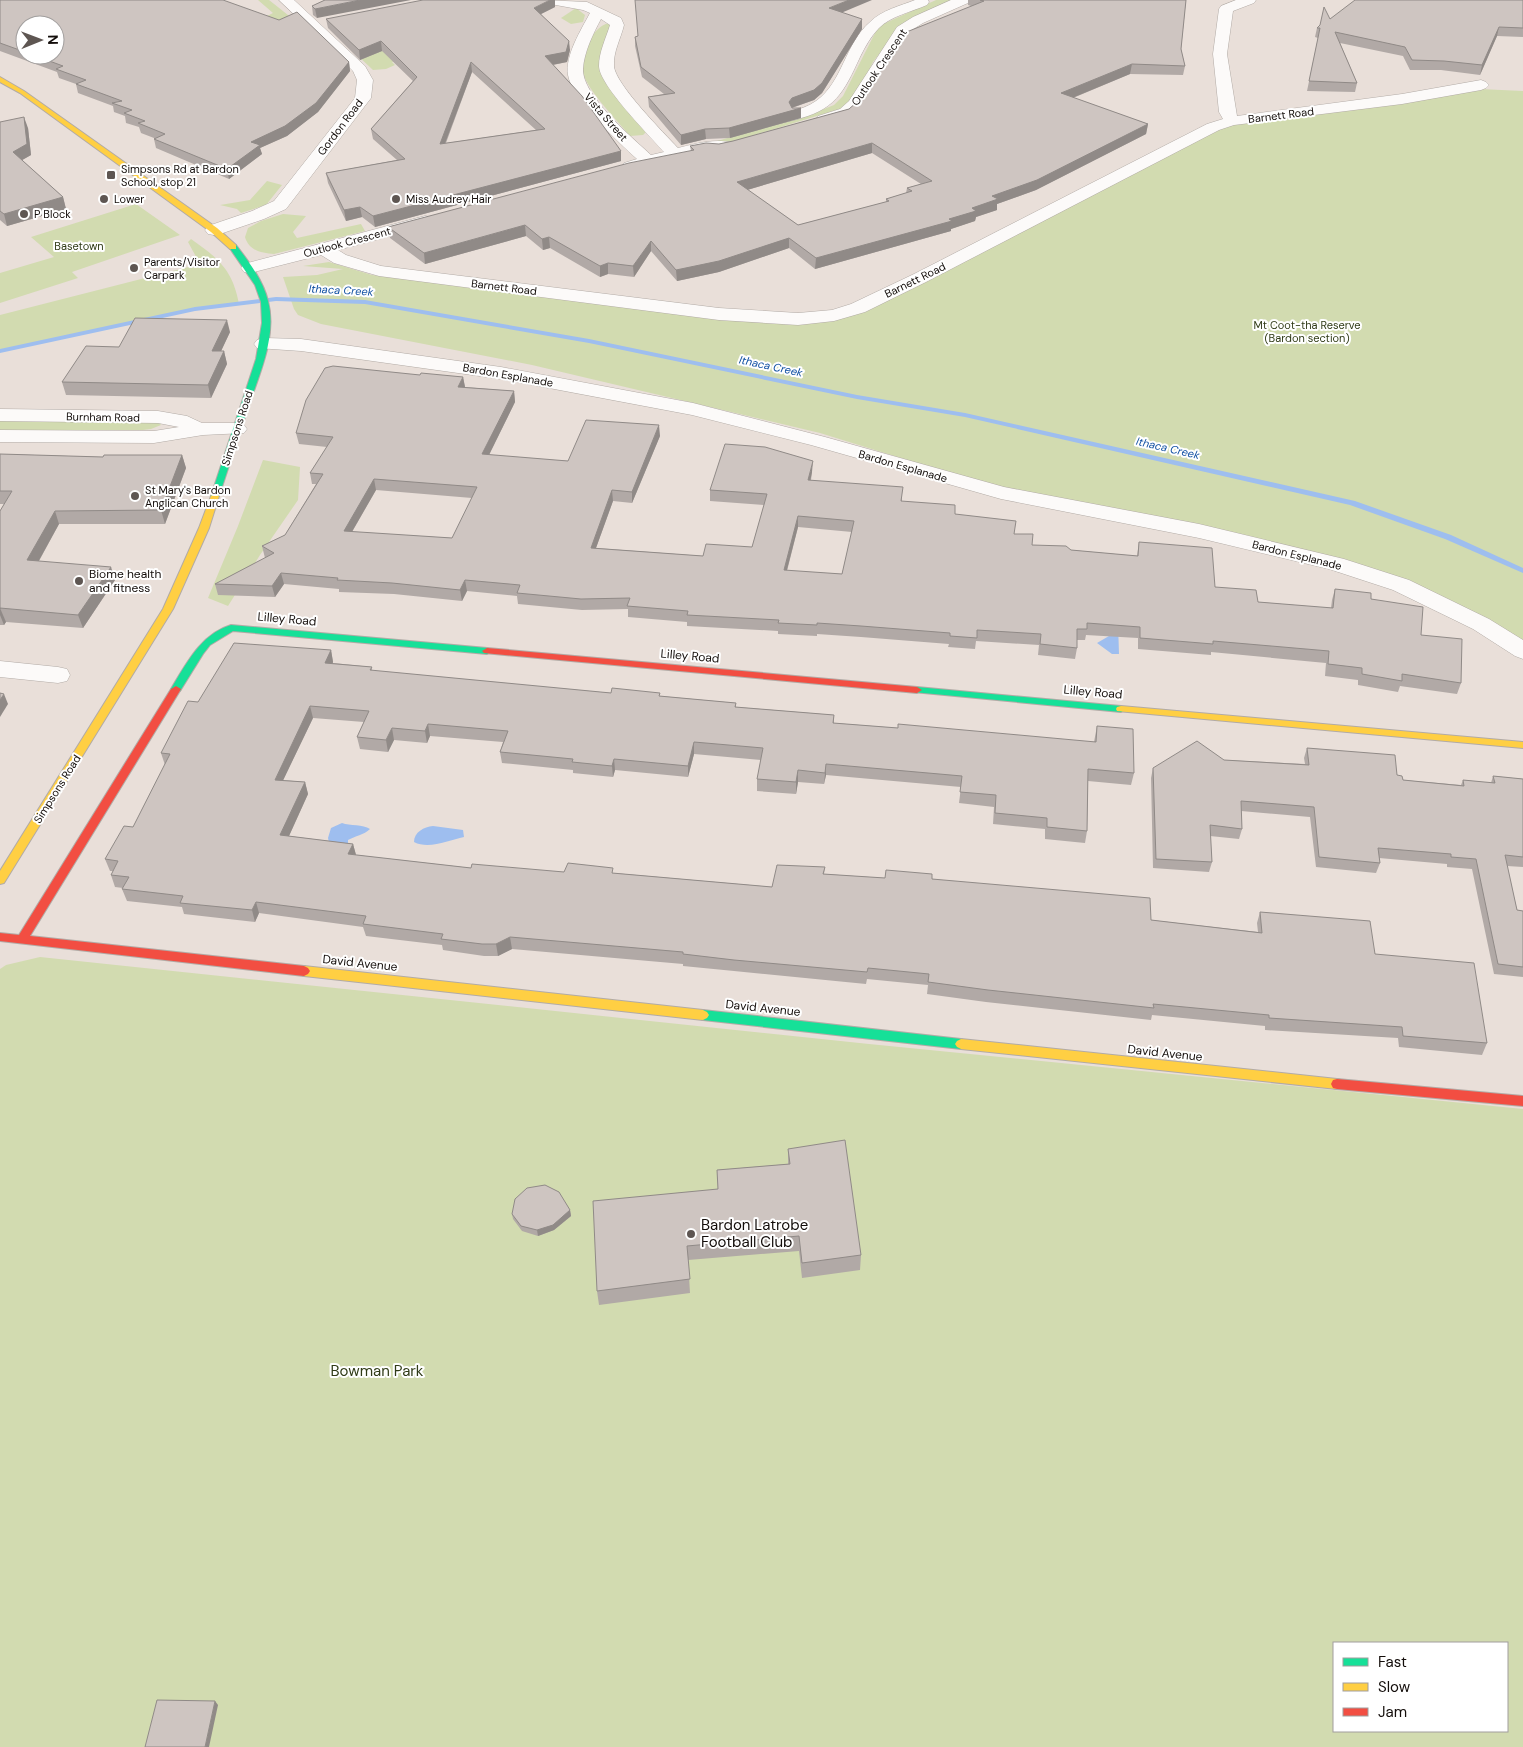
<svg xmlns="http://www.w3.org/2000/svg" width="1523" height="1747" font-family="'DM Sans',sans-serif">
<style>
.green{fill:#d2dbb0;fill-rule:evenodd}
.water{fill:#9ebeef}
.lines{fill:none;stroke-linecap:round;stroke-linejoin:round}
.stream{fill:#9ebeef;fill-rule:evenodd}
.street-casing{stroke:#b2aba6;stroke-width:1}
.fast-casing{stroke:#b2aba6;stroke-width:2}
.slow-casing{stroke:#b2aba6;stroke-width:2}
.jam-casing{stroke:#b2aba6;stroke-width:2}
.street{fill:#fcfaf9;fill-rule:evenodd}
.fast{fill:#16e098;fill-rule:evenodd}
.slow{fill:#ffcf43;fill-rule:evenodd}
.jam{fill:#f24e42;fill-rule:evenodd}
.wall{fill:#b1a9a6;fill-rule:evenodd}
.shaded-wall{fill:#908a87}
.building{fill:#cec5c1;stroke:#908a87;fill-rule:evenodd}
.poi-dot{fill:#5e5652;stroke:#fff;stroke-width:2}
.labels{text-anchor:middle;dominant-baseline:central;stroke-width:4;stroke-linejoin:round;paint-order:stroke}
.far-street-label{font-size:11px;fill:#130d0a;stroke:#fff}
.far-poi-label{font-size:11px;fill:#130d0a;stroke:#fff;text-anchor:start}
.far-park-label{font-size:11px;fill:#303b17;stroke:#fff}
.far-water-label{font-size:11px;font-style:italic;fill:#1150a3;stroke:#fff}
.poi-label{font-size:12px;fill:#130d0a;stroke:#fff;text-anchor:start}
.street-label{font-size:12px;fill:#130d0a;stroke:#fff}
.near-poi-label{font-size:15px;fill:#130d0a;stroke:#fff;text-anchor:start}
.near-park-label{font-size:15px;fill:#303b17;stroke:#fff}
</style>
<rect width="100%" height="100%" fill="#e9dfd9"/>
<g class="green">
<path d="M258,0H269L293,19L280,21L263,18L273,13Z"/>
<path d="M936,0H954L898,30L873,62L862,85L843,108L728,143L714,144L717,141L814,113L834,105L843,96L876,31L881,25Z"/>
<path d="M576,8L585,15L583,22L571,24L561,18Z"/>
<path d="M609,23L611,26L604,78L646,132L643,135L630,136C618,121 582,86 582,67C583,58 587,49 590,41C593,33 600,25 609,23Z"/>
<path d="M383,48L408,58L392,62L395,65L386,69L373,70L356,54Z"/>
<path d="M1480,89L1523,91V646L1408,583L1004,490L820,433L532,365L321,324L298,315L294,309L283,277L317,275L343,269L303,266L329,262L372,275L819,320L1219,129L1231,124Z"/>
<path d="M267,181L282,185L266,205L241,213L237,209L220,205L250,200Z"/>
<path d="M136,204L180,235L72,272L78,278L0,303V273L54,257L31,237Z"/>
<path d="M283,214L306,216L293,232L297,238L361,224L365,231L274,254C262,253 249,251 245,237L248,228L261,221Z"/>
<path d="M191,239C218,258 233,270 239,304L195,309L0,351V315L200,264L188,242Z"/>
<path d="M0,418L159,422L161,425L151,429L143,430H0Z"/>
<path d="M263,460L300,467L298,500L260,555L228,606L208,598L238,526Z"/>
<path d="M40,957L869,1044L1523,1109V1747H0V969L6,965ZM1334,1643H1507V1731H1334Z"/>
</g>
<g class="water">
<path d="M1118,623L1119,654H1112L1097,643L1109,636Z"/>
<path d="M342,823C350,826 363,824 370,829C364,835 355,836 348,840V846L330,847L328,838L331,828Z"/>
<path d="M433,826L463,830L464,837C449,840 429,850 414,842C414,832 424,827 433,826Z"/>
</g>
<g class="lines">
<path class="stream" d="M276,297L365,300L589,339L857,395L965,413L1355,501L1451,535L1523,568V573L1445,539L1350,505L965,417L857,399L589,343L365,304L276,301L195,311L0,353V349L195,307Z"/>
<g class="street-casing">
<g id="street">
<path d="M279,0H294L365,66L373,80L371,98L286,209L264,219L220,234L214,235L208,234L205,230L208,226L252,211L274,201L355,98L357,80L353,71Z"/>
<path d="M543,0L587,2L621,18L624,25C621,38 613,52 614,66C615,84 664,133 678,148C696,144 714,138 733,143L735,146L733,149L706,151L630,171L624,169L622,166L624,163L637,159C618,142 572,99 568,75C565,55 581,30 590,13L583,10L545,3ZM601,19L610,25C606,38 599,52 599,66C599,85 650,136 664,152L651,155C633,138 582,96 583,69C584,52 593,34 601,19Z"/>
<path d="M915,0H928L929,2L927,5C911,12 891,16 879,28C871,36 865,47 860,57C843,94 835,110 794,120C784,122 771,127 760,124L758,121L760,118C778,113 801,112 816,101C843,82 845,43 870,22C882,10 900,6 915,0Z"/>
<path d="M951,0H970L968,3L923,23L907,33L863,104L852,115L824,124L818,122L816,119L818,116L840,109L849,101L897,27L913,17Z"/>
<path d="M1236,0H1256L1254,3L1233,11L1227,54L1237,116L1402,94L1481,80L1486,82L1489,85L1486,88L1481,90L1402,104L1234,125L1219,130L926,282L865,312L834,321L798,325L719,320L379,276L334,263L321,255L250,273L244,272L241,268L244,264L425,216L431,217L434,221L431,225L338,250L346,255L381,266L719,308L798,313L832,310L851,304L914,274L1207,124L1223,119L1219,112L1213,54L1219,9L1221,6Z"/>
<path d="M264,338L301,339L501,367L693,403L825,437L1004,487L1199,524L1344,559L1409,580L1489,619L1523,640V659L1515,656L1473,629L1393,590L1329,569L1199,538L1001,499L811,445L692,415L501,379L301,351L257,348L254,344L257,340Z"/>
<path d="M0,409L158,411L187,416L202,423H237L244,425L247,429L244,433L203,435L154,443L0,442V430L154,431L179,427L158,423L0,421Z"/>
<path d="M0,661L58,667L67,669L70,675L67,681L58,683L0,677Z"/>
</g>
</g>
<g class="fast-casing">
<g id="fast">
<path d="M230,245H236C249,262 263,280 268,301C277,336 260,372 249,405C239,435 229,466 219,496L215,499L211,496L256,359L262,323L261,302L255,285L229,247Z"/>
<path d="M231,625L487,648L492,651L487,654L233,631L210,645L203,654L180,691H172L171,689C186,664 201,634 231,625Z"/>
<path d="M917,687L1121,706L1126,709L1121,712L913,692L912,690L913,688Z"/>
<path d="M703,1010L961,1039L965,1041L967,1044L965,1047L961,1049L703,1020L699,1018L697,1015L699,1012Z"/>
</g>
</g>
<g class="slow-casing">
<g id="slow">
<path d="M0,77L24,91L217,228L236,245V249H230L211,232L20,93L0,82Z"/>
<path d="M215,493L219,496L209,528L173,609L4,883L0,884V871L163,609L199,528L211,496Z"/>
<path d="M1121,706L1523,742V748L1117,711L1116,709L1117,707Z"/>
<path d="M304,966L703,1010L707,1012L709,1015L707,1018L703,1020L304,976L300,974L298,971L300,968Z"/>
<path d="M961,1039L1337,1079L1341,1080L1343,1084L1341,1088L1337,1089L961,1049L957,1047L955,1044L957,1041Z"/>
</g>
</g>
<g class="jam-casing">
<g id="jam">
<path d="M487,648L917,687L922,690L917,693L484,653L482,651Z"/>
<path d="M176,686L181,689L30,936L304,966L308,968L310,971L308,974L304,976L0,941V933L19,935L171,689Z"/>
<path d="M1337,1079L1523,1096V1106L1337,1089L1333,1088L1331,1084L1333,1080Z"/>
</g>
</g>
<use href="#street" class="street"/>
<use href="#fast" class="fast"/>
<use href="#slow" class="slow"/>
<use href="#jam" class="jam"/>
</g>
<g class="wall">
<path d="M0,0L349,62L350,71L318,112L287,136L260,148L262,154L229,179L156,148L154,139V138L141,133L139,127L126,123L125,116L114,112L113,106L78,93L76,84L59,78L57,72L0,51ZM25,25L55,55H25Z"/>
<path d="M325,0L317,18L313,15L312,6Z"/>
<path d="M968,0H1186L1181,49L1185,66L1183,75L1130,74L1073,98L1148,124L1146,134L1036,190L997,204V210L976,217L975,221L951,229V231L815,269L789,248L719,272L677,281L651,251L634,277L608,274L600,277L550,248L543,250L526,236L425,264L390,238L388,227L691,151L690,146L719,144L733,141L849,109L971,6L968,5ZM872,153L921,184L907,188L906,193L886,199V202L798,225L747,190Z"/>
<path d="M1523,0V37L1497,36L1480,75L1441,70H1410L1403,56L1340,43L1357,83L1355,92L1307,91L1318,38L1315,37L1317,28L1330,19Z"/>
<path d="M555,7L541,14L570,50L567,62L553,65L621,151V161L375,227L362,217L346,221L328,183L326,173L397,160L373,139L371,129L413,81L382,51L360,60L328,28L326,19ZM472,72L536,130L446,143Z"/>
<path d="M841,12L862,29L822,93L814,100L792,108L801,118L730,138L706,139L681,145L649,107L648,97L664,94L642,77L635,46V37Z"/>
<path d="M0,122L28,128L31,155L22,160L63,197L66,209L7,226L0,220Z"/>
<path d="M230,332L221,351H224L227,364L211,398L66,395L62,382L119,347Z"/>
<path d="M420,375L463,377L465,387L514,391L515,402L489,455L568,461L660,436L632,503L613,501L596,548L703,556L752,547L764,505L710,501V490L812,472L811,480L902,498V502L955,514L1014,534L1032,545L1071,550L1137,556L1139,542L1215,587L1258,602L1331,608L1332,600L1335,589L1371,599L1421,635L1461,683L1457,694L1400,686L1398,692L1358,685V680L1325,676L1326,663L1211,652V655L1138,649V638L1086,635L1085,640H1077V648L1075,659L1038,655L1039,645L976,641L975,649L948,647L949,644L861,637L817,634V636L778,634V631L687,626V622L628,617V609L582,610L518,604L517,596L467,591L462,601L394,594L339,592V589L284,584L275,597L218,595L215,584L265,558L262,546L285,535L316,484H312L310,473L327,447L299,444L296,433ZM376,490L472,498L452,538L352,532ZM798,527L852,532L842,574L787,571Z"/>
<path d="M0,454L103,457L182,455L186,468L165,524H59L39,561L115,580L83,628L6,622L4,625H0V511L4,504H0Z"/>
<path d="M331,650L333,662V663L372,667V671L611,693L660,696L736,703V707L834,715V723L898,728L1094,742L1097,726L1134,773L1131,785L1088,781L1087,831L1085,843L1045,839V829L993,824L994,807L959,803L961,787L826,775L824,784L798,782L796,794L757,791V779L761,760L694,754L688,777L615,770L613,777L573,773V770L502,763L500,752L503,742L430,736L427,743L394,740L388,752L360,749L357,737L364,722L313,718L283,780L305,782L308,794L289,836L353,844L356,855L471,868L564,872L614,873L772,887L825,867L824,874L885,878L932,879L1151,920L1258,932L1257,923L1260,912L1375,954L1487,1043L1482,1055L1399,1047L1398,1038L1265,1030V1026L1152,1015L1151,1020L986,1002L927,994L928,985L867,979L866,984L734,971L683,966V964L512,949L498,956H484L443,950L442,945L366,936L363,927L259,913L255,922L184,914L182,907L127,901L122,889L123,888L115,887L111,875L113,871H110L105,859L133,827L165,765L161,753L198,702Z"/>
<path d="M1307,748L1397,775L1403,780L1461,785L1463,780L1491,783L1493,776L1523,779V867L1507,866L1517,910L1523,911V977L1494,974L1472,869L1447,867V864L1379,858L1380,863L1376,873L1316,867L1310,817L1241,811L1242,829L1239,839L1210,836L1212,862L1209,872L1153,868L1151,778L1153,768L1224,760L1305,764L1304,758Z"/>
<path d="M788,1149L861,1255L860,1270L802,1278L799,1251L688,1260L690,1293L599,1305L597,1291L718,1189L717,1170L788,1164Z"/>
<path d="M570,1210L571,1216L554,1230L538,1236L522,1231L513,1219L512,1214Z"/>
</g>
<g class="shaded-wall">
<path d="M360,0H411L317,18L315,9Z"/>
<path d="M550,0H555V7L535,17L534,8Z"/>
<path d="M849,0H872L829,18V8Z"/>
<path d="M862,19V29L822,93L814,100L791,108H801V118L730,138L729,128L789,102Z"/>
<path d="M1499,27L1497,36L1480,75L1482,65Z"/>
<path d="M381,41L382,51L360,60L359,50Z"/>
<path d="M569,41L570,50L567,62L546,66L545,56Z"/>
<path d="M349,62L350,71L318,112L287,136L260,148L262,154L229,179L227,169L251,142Z"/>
<path d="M471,62L472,72L441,154L440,144Z"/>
<path d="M1132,64L1130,74L1060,103L1061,93Z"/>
<path d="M24,117L28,128L31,155L17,163L13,152Z"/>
<path d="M1148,124L1146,134L1036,190L997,204V210L976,217L975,221L951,229V231L815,269L816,258L949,219L972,208L992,196Z"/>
<path d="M705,129L706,139L681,145V135Z"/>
<path d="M872,143V153L737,193V182Z"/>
<path d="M621,151V161L375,227L373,216Z"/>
<path d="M63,197L66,209L7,226L4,214Z"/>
<path d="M360,207L362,217L346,221L344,210Z"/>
<path d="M525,225L526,236L425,264L424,253Z"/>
<path d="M549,237L550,248L543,250L542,239Z"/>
<path d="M789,238V248L719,272L677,281L676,270Z"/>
<path d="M651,241V251L634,277L633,266Z"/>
<path d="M608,263V274L600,277V266Z"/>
<path d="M227,320L230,332L215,364L212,351Z"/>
<path d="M224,351L227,364L211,398L208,385Z"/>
<path d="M463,377L465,387H458Z"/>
<path d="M514,391L515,402L484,465L482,454Z"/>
<path d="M659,425L660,436L632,503V492Z"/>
<path d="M182,455L186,468L165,524L161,510Z"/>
<path d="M813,461L812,472L808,491V480Z"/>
<path d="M374,479L376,490L346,542L344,531Z"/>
<path d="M612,490L613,501L592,559L591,548Z"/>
<path d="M55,511L59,524L32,573L27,560Z"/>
<path d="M798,516V527L784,581V570Z"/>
<path d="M111,567L115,580L83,628L78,615Z"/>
<path d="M281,573L284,584L275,597L272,586Z"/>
<path d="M465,580L467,591L462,601L460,590Z"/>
<path d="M0,608L6,622L4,625L0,615Z"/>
<path d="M331,650L333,662L328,674L325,663Z"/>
<path d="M4,694L8,704L0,717V700Z"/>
<path d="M310,706L313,718L278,791L275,780Z"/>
<path d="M428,724L430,736L427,743L425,731Z"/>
<path d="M392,728L394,740L388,752L386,740Z"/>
<path d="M694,742V754L688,777V766Z"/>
<path d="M614,759L615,770L613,777L612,766Z"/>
<path d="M826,764V775L824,784L825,773Z"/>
<path d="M798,770V782L796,794V782Z"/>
<path d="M305,782L308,794L284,847L280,835Z"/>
<path d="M353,844L356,855L348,854Z"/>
<path d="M256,902L259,913L255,922L252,910Z"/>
<path d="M510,937L512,949L498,956L496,944Z"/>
<path d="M570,1210L571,1216L554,1230L538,1236L537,1230Z"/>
<path d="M215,1701L218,1705L209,1747H205Z"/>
</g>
<g class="building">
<path d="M0,0H223L279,20L297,12L349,62L316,103L285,126L251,142L260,145L227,169L154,139L165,134L138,123L145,121L124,113L132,110L112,103L122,101L76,84L86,80L56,69L63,66L33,55H55V25H25V52L0,43Z"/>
<path d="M325,0H360L315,9L312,6Z"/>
<path d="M423,0H550L534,8L569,41L566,52L545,56L582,96L621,151L373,216L360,207L344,210L326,173L405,159L371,129L417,77L381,41L359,50L326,19ZM471,62L545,129L440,144Z"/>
<path d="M635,0H849L829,8L862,19L822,83L814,90L792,98L789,102L792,108H801L729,128L705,129L681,135L648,97L675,93L641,67L635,37L638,36Z"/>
<path d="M980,0H1186L1181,49L1185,66L1132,64L1061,93L1148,124L1037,180L992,196L998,199L972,208L976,211L949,219L952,221L816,258L789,238L719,261L676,270L651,241L633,266L608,263L600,266L549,237L542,239L525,225L424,253L388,227L629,163L694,150L690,146L706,143L719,144L733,141L849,109L866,94L904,33L984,1ZM872,143L932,181L907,188L912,191L886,199L889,201L798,225L737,182Z"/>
<path d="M1355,0H1523V28L1499,27L1482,65L1444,61L1412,60L1405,47L1335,32L1357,83L1309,81L1320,28H1317L1320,25L1324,7L1330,19Z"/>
<path d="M24,117L27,144L13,152L63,197L4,214L0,211V122Z"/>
<path d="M135,318L227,320L212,351H224L208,385L62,382L86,346L119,347Z"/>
<path d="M333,366L420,375L421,373L463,377L458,387L514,391L482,454L568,461L586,420L659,425L632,492L612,490L591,548L703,556L706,544L752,547L767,494L710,490L725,444L765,447L813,461L808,480L903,487L901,501L955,505V514L1016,521L1014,534H1033L1032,545L1066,546L1071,550L1138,556L1139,542L1212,548L1215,587L1256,590L1258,602L1333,608L1335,589L1371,593V599L1423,607L1421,635L1462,639L1461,683L1402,674V681L1362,674V668L1328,664L1329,651L1213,641V644L1140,638V627L1087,623V629H1077V648L1040,644L1041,634L977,630V638L950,636V633L861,626L817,623V625L778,623L779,620L687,615L688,611L627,606L630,598L581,599L517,593L520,585L465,580L460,590L392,583L337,580L338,578L281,573L272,586L215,584L274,553L262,546L285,535L323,474L310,473L333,437L296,433L306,400L325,368ZM374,479L477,487L452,538L344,531ZM798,516L854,521L842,574L784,570Z"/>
<path d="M0,454L103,457L104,455H182L161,510L55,511L27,560L111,567L78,615L0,608V609V511L12,491H0Z"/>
<path d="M234,643L331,650L325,663L372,667L370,670L611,693L612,688L660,693L659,696L736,703L735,707L834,715L833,723L898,728V724L1096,742L1097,726L1133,729L1134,773L1088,769L1087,831L1047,827V818L995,813L996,795L960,792L962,776L826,764L825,773L798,770L796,782L757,779L763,748L694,742L688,766L614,759L612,766L572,762L573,759L500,752L508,731L428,724L425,731L392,728L386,740L357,737L369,711L310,706L275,780L305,782L280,835L353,844L348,854L471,868L472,864L564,872L568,863L613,868L612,873L772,887L777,865L825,867L823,874L885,878L886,870L932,874V879L1150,898L1151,920L1262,933L1260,912L1370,921L1375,954L1474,963L1487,1043L1403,1036L1402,1027L1269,1018V1015L1153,1004L1154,1008L988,990L928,982L929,974L868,968L867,972L734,960L683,954V952L510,937L496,944H482L441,939L443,934L363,924L366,916L256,902L252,910L180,903L183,896L122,889L129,877L111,875L118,861L105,859L124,826L133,827L170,754L161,753L188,701L198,702Z"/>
<path d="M0,693L4,694L0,700Z"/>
<path d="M1197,741L1224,760L1309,765L1307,748L1395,755L1397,775L1402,776L1403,780L1464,786L1463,780L1495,783L1493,776L1523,779V857L1505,855L1517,910L1523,911V967L1498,964L1476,859L1451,857V854L1378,848L1380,863L1319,857L1314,807L1241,801L1242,829L1210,825L1212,862L1156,859L1153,768Z"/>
<path d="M845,1140L861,1255L802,1263L799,1236L687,1246L690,1279L597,1291L593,1201L718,1189L717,1170L790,1164L788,1149Z"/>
<path d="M545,1185L559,1192L570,1210L553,1225L537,1230L521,1226L512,1214L515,1199L527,1188Z"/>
<path d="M157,1700L215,1701L205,1747H145Z"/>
</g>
<g class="poi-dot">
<rect x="106" y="170" width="10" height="10" rx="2.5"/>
<circle cx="104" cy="199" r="5"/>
<circle cx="396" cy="199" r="5"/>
<circle cx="24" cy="214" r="5"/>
<circle cx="134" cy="268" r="5"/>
<circle cx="135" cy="496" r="5"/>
<circle cx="79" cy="581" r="5"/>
<circle cx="691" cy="1234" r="5"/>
</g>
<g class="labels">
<g class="far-street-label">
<text transform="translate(879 67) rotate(-56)">Outlook Crescent</text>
<text transform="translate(1281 115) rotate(-7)">Barnett Road</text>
<text transform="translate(606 117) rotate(49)">Vista Street</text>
<text transform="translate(340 127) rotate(-53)">Gordon Road</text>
<text transform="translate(347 242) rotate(-15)">Outlook Crescent</text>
<text transform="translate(915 280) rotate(-26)">Barnett Road</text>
<text transform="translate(504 287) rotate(7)">Barnett Road</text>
<text transform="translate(508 375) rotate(10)">Bardon Esplanade</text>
<text transform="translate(103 417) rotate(1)">Burnham Road</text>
<text transform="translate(237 428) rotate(-72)">Simpsons Road</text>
<text transform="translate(903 466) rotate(16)">Bardon Esplanade</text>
<text transform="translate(1297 555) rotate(14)">Bardon Esplanade</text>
<text transform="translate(57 789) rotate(-58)">Simpsons Road</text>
</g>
<g class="far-poi-label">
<text x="121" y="169">Simpsons Rd at Bardon<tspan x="121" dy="13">School, stop 21</tspan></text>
<text x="114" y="199">Lower</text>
<text x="406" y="199">Miss Audrey Hair</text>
<text x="34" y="214">P Block</text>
<text x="144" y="262">Parents/Visitor<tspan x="144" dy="13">Carpark</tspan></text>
<text x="145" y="490">St Mary's Bardon<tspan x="145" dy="13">Anglican Church</tspan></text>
</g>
<g class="far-park-label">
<text x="79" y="246">Basetown</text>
<text x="1307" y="325">Mt Coot-tha Reserve<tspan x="1307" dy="13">(Bardon section)</tspan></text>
</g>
<g class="far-water-label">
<text transform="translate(341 290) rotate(3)">Ithaca Creek</text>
<text transform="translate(771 366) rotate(12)">Ithaca Creek</text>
<text transform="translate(1168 448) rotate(13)">Ithaca Creek</text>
</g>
<g class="poi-label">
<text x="89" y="574">Biome health<tspan x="89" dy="14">and fitness</tspan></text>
</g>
<g class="street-label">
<text transform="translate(287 619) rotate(5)">Lilley Road</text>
<text transform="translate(690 656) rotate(5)">Lilley Road</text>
<text transform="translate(1093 692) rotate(5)">Lilley Road</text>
<text transform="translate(360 963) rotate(6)">David Avenue</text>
<text transform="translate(763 1008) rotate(6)">David Avenue</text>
<text transform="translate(1165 1053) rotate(6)">David Avenue</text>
</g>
<g class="near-poi-label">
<text x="701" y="1225">Bardon Latrobe<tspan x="701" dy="17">Football Club</tspan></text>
</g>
<g class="near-park-label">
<text x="377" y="1371">Bowman Park</text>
</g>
</g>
<rect x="1333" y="1642" width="175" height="90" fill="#ffffff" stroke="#a19e9d"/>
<rect x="1343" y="1658" width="25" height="8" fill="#16e098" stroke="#a19e9d"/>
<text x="1378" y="1667" font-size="15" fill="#130d0a">Fast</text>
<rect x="1343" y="1683" width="25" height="8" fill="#ffcf43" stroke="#a19e9d"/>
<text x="1378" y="1692" font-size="15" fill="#130d0a">Slow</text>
<rect x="1343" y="1708" width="25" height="8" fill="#f24e42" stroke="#a19e9d"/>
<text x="1378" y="1717" font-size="15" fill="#130d0a">Jam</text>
<g transform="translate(40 40) rotate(89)"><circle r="24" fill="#ffffff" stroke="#a19e9d"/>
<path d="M0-4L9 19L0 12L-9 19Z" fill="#5e5652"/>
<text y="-8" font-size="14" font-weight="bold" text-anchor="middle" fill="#130d0a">N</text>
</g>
</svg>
